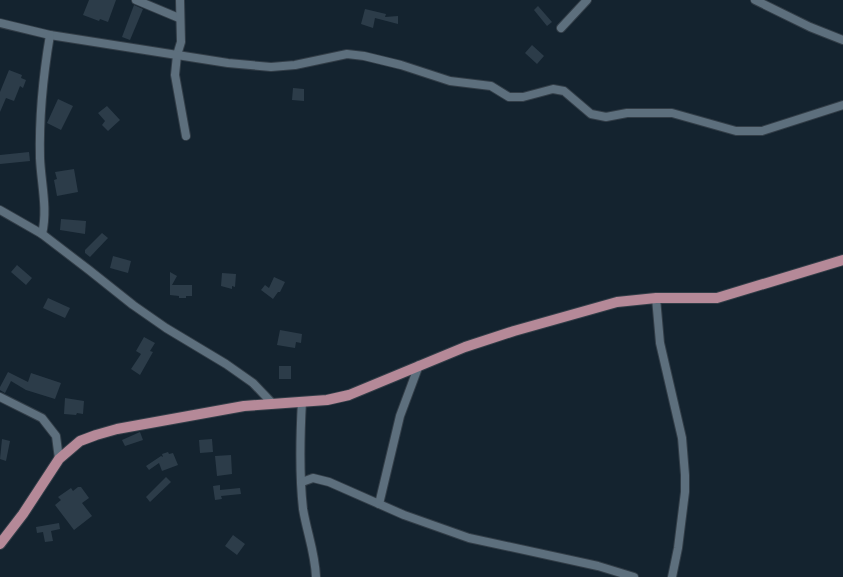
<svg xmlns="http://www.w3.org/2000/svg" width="843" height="577" font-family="'Space Grotesk',sans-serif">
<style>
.building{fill:#2c3c49}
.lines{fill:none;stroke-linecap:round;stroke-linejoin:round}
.minor-casing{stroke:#323d47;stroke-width:10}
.major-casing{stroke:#323d47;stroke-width:12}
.minor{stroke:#5d6f7d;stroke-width:8}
.major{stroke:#b58998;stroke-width:10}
</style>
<rect width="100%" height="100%" fill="#14232f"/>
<g class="building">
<path d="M89,0H116L108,22L100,19L99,21L83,15Z"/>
<path d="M134,5L143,9L130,40L122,37Z"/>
<path d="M538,6L552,22L547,26L534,10Z"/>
<path d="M365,9L386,14L385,17L398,16V24L375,18L373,28L361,24Z"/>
<path d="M532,45L544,56L537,64L525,53Z"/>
<path d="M9,70L22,75L21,78L26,80L23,88L20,86L14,101L6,98L0,112V92Z"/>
<path d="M293,88L304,89V101L292,100Z"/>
<path d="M58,99L73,106L61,130L47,123Z"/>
<path d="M107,106L120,120L108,131L102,125L105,121L98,113Z"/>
<path d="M29,152L30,161L0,164V155Z"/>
<path d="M74,169L78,192L57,196L54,180L57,179L55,172Z"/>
<path d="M61,219L86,221L85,234L60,230Z"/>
<path d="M102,233L108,238L90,257L85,253V250Z"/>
<path d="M113,256L131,261L128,273L110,268Z"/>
<path d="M17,265L32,278L26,285L11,272Z"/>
<path d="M170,272L177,276L172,285H192V296H186V298H179V296L170,295Z"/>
<path d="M222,273L236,274L235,287L232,286V289L221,286Z"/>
<path d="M274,277L285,282L280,292H278L273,299L261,290L265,285L269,288Z"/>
<path d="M48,298L70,308L65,318L43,308Z"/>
<path d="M280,330L302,334L301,343L296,342L295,348L277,345Z"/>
<path d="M144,337L155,343L150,351L153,352L140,375L131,369L141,354L136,351Z"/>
<rect x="279" y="366" width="12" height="13"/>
<path d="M8,372L28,382L31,373L61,383L55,399L26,390L11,381L5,393L0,390V387Z"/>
<path d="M65,398L84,401L83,414L77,413L76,415L64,414Z"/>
<path d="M140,432L143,440L125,446L122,440Z"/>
<path d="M2,439L10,441L6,461L0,459Z"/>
<path d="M212,439L213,452L200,453L199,440Z"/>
<path d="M168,452L169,454L173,453L178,465L162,471L159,463L149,470L146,466L161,456L163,457L162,454Z"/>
<path d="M231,455L232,474L217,476L215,456Z"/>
<path d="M166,477L171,482L150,502L146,497Z"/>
<path d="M220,485V490L240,488L241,494L221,496L222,499L215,500L213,486Z"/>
<path d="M78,487H81L89,498L82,503L92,516L74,530L55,505L61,500L58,497L71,488L73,491Z"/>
<path d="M59,523L60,529L51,531L53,541L45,542L43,532L37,533L36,527Z"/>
<path d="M233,535L245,544L237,555L225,546Z"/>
</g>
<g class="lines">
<g class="minor-casing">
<g id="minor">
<path d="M136,0L179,18"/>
<path d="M180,0L181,42L177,55L175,75L186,136"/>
<path d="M755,0L810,27L843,40"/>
<path d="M0,23L50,35L228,63L271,67L295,65L347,54L364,56L401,65L450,81L491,86L509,97H523L553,89L564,91L591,114L606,117L627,113H672L736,131H762L843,105"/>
<path d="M561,28L587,0"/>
<path d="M0,210L42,234L89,270L133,305L166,328L226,364L253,383L273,404"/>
<path d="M42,234C48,209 41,183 40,158C39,117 43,76 50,35"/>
<path d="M656,298L660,343L682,438L685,475V492L678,548L672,577"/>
<path d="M0,397L42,418L56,436L59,459"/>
<path d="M302,401C300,437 299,473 303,509C307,533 315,552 316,577"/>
<path d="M302,482L313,478L329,482L404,515L469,538L598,566L634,577"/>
<path d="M379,504L400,416L419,365"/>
</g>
</g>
<g class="major-casing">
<path id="major" d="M0,544L23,514L59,459L80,441L96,435L117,429L244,406L327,400L349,395L465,347L514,331L617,302L656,298H717L843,260"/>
</g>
<use href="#minor" class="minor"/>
<use href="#major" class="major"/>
</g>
</svg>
